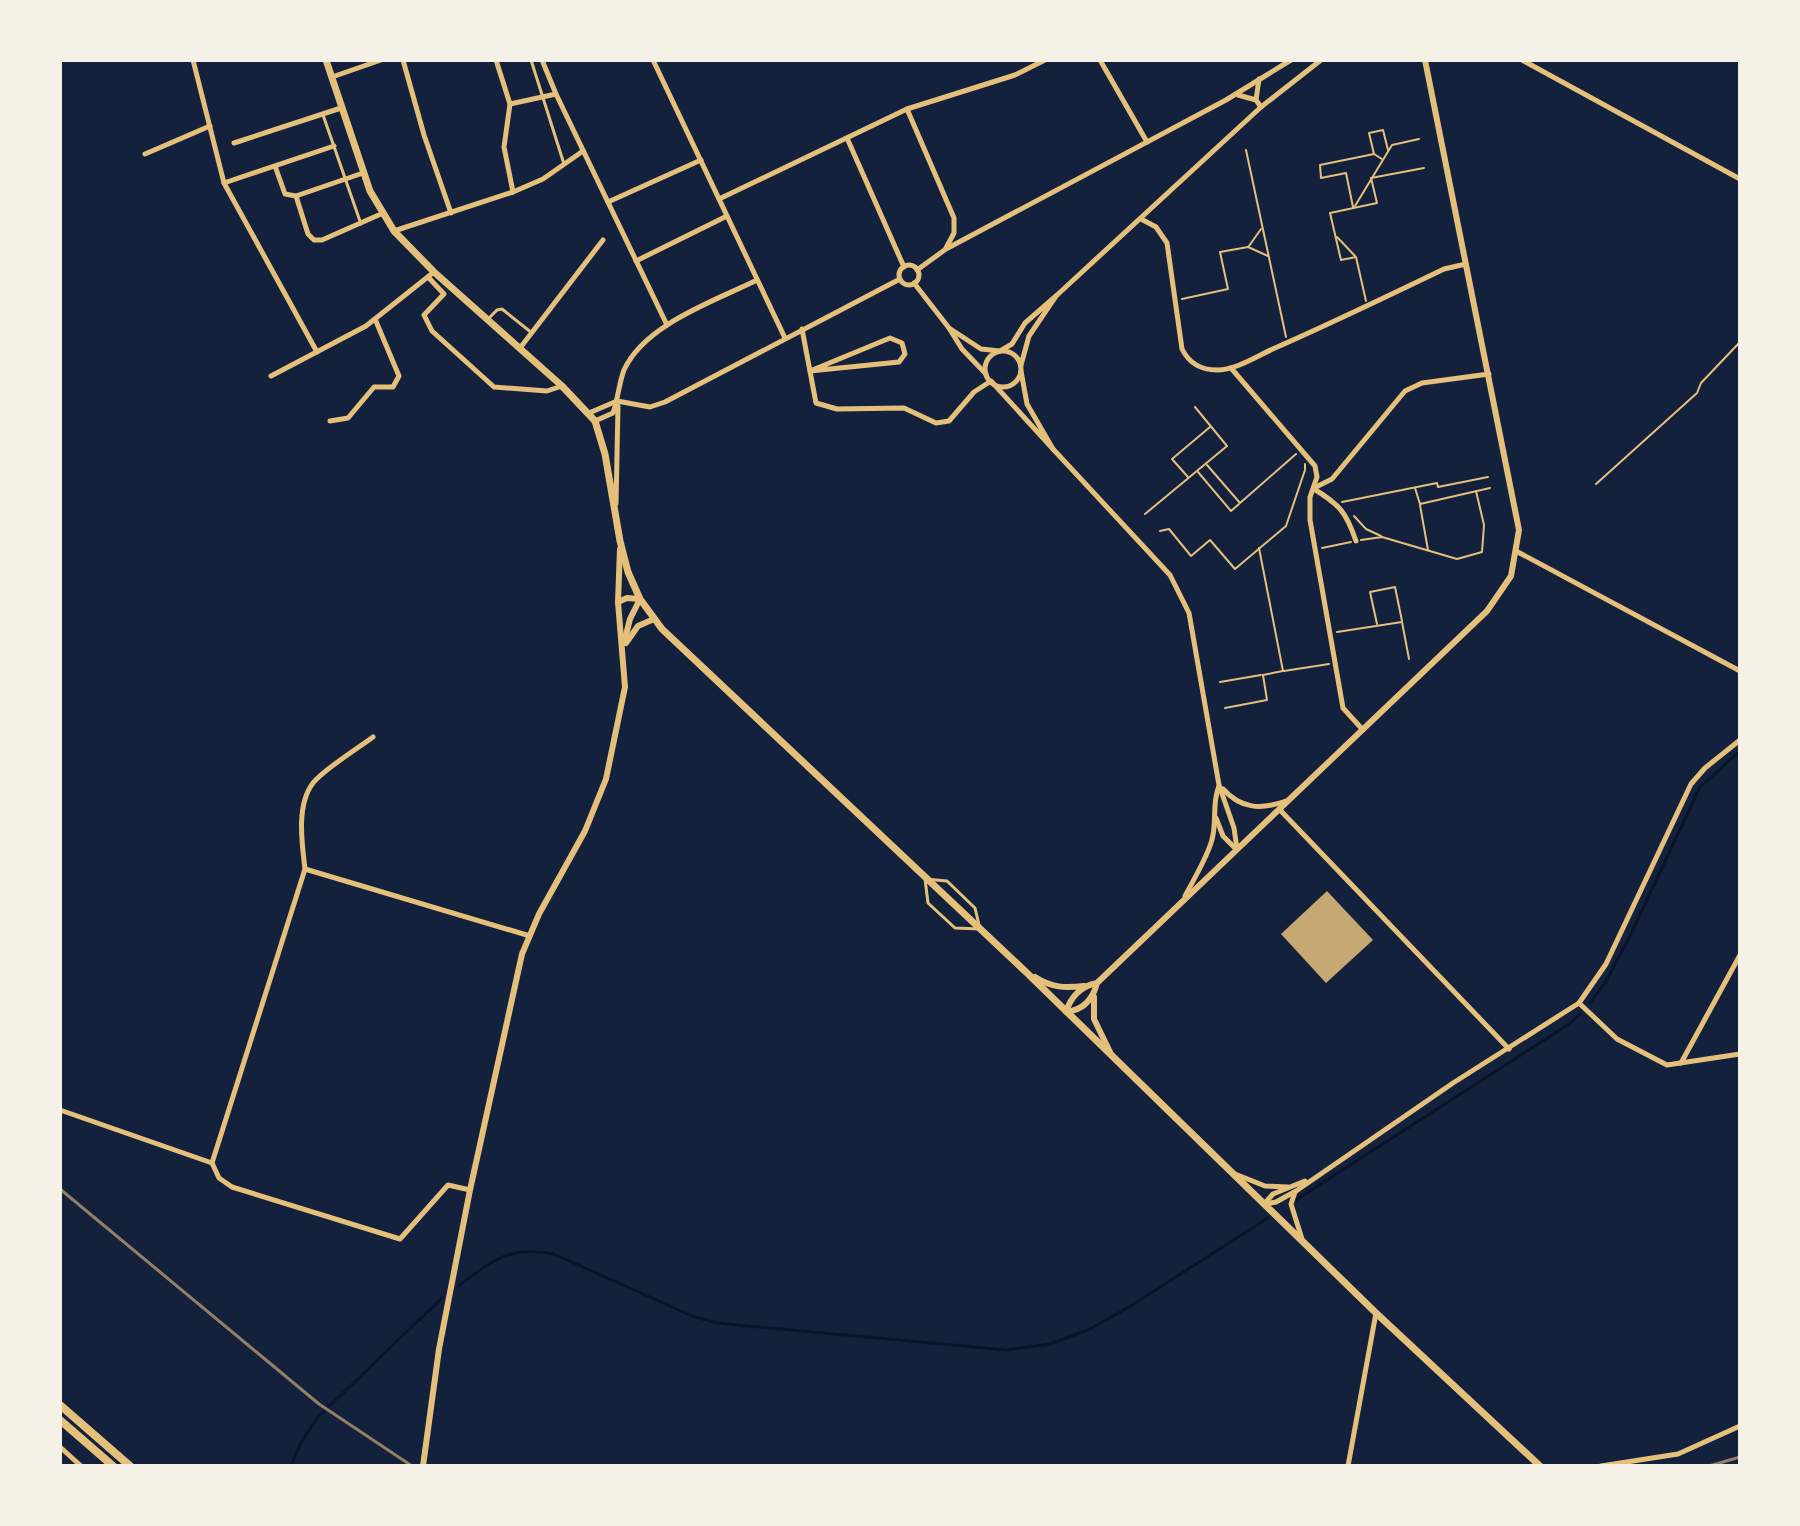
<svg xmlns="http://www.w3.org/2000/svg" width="1800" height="1526" font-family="'Archivo Narrow',sans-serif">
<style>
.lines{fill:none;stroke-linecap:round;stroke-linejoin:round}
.stream{stroke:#0b132b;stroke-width:3}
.building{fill:#c6a872}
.path{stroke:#e5c07b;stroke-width:2}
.service{stroke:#e5c07b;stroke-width:3}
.minor{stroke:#e5c07b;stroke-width:5}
.tertiary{stroke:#e5c07b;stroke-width:6}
.secondary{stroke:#e5c07b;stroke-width:7}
.trunk{stroke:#e5c07b;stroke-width:8}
.rail{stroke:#918062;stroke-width:3}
</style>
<rect width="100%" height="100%" fill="#14213d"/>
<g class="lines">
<g class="stream">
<path d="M1590,1003L1605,983L1629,938L1700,787L1740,751"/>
<path d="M1296,1200L1572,1022L1580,1014"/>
<path d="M460,1285C494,1259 510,1246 554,1254L692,1316L717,1323L1006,1350L1050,1344L1090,1329L1129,1307L1268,1218"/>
<path d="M291,1466L300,1444L317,1418L443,1297"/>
</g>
</g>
<path class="building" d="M1327,891L1373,940L1326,983L1281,934Z"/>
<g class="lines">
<g class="path">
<path d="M1246,150L1286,337"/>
<path d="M1382,159L1374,154L1369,133L1383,130L1388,150"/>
<path d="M1355,206L1392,145L1419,139"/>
<path d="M1353,207L1346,173L1321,178L1320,165L1374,154"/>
<path d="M1337,237L1355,256"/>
<path d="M1249,246L1261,229"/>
<path d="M1182,299L1228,289L1220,252L1248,247L1268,256"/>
<path d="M1366,301L1356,257L1341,260L1330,213L1377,203L1371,178L1424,168"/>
<path d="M1207,465L1240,503L1296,454"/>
<path d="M1198,472L1231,511L1239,504"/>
<path d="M1188,477L1172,459L1210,427"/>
<path d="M1596,484L1697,393L1701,383L1740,342"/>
<path d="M1415,488L1420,504L1490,488"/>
<path d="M1342,502L1437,483L1438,487L1488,477"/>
<path d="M1420,505L1428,550"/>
<path d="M1145,514L1227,446L1195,407"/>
<path d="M1354,516L1366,529L1381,536"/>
<path d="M1160,531L1169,529L1191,556L1210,540L1235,569L1286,526L1305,470V464"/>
<path d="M1361,540L1382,537L1457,559L1482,552L1484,525L1476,491"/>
<path d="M1322,548L1351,542"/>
<path d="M1377,624L1370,592L1395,587L1402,621"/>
<path d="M1337,632L1402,622L1409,659"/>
<path d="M1284,671L1329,664"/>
<path d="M1220,682L1261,675"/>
<path d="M1225,708L1267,700L1263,675L1283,671L1259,548"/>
</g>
<g class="service">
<path d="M531,60L564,164"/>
<path d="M323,115L361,224"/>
<path d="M488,319L497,310L502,309L532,333"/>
<path d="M925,879L947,881L975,908L980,929L955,928L928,903Z"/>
</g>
<g class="minor">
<path d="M193,60L224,183L317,352"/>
<path d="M403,60L424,135L451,213"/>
<path d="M496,60L510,104L504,147L513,192"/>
<path d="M542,60L556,94L667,325"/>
<path d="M653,60L785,338"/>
<path d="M1100,60L1147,142"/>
<path d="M1522,60L1740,179"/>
<path d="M332,77L381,60"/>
<path d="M1259,79L1256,100L1261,107"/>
<path d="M1238,95L1256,100"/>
<path d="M510,104L556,94"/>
<path d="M907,109L954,218V233L946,248"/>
<path d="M847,138L904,267"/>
<path d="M234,143L341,108"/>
<path d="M145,154L210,126"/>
<path d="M275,166L285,194L296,196L308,234L314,240H322L381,214"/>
<path d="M224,183L334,146"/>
<path d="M296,196L363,173"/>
<path d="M719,199L907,109L1015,75L1045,60"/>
<path d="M608,202L701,160"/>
<path d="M1141,219L1156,227L1167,243L1182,349C1189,363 1200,370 1217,370C1236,370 1257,356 1275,348C1332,323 1388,296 1444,269L1466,264"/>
<path d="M394,231L513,192L543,179L583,151"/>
<path d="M636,261L727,216"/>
<circle cx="909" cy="275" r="10"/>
<path d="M917,270L946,249L1226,100L1291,60"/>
<path d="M428,277L444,294L424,315L432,331L494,387L547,391L562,386"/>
<path d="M914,283L949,328"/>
<path d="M1056,296L1261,107L1321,60"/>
<path d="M802,329L816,403L837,409L904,408L936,423L949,421L974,392L991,381L1053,449L1027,404L1021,371"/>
<path d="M890,338L902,343L905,354L899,362L810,371Z"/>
<path d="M520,348L603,240"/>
<circle cx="1003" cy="369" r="18"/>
<path d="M1231,368L1315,466L1317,477L1310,497V520L1343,708L1363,730"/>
<path d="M986,374L962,349L949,328L981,349L1000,351L1012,344L1025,323L1056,296L1029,336L1021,365"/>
<path d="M271,376L366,326L434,272"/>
<path d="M617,401L650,407L665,402L900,279"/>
<path d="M589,413L617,401"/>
<path d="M330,421L348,418L374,387H393L399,376L375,319"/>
<path d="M595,421L613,413C618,399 619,383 624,370C645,324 715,301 757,280"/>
<path d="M1053,449L1170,575L1189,613L1219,785L1234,828L1237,849"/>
<path d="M1314,488L1332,479L1405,391L1422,383L1489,374"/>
<path d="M1314,489C1340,505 1346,512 1356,541"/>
<path d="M616,504L618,406"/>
<path d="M1516,551L1740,671"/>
<path d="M1223,789C1241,809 1261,810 1286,801"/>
<path d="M1280,810L1509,1049"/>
<path d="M1216,818L1223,836L1236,849"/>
<path d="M305,869C302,844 296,805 313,783C324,769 357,749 373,737"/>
<path d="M1185,896C1194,879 1205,861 1211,843C1218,823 1211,805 1219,786"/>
<path d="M1579,1003L1617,1039L1667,1065L1740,1054"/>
<path d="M1681,1063L1740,955"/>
<path d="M60,1110L212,1163L305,869L530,936"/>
<path d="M212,1163L219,1178L232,1187L400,1239L448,1185L470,1190"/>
<path d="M1235,1174L1265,1186L1288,1187"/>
<path d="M1295,1192L1291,1204L1302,1239"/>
<path d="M1265,1203L1273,1194L1305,1181"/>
<path d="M1265,1204L1276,1202L1296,1191L1453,1083L1579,1003L1606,964L1691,784L1705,768L1740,740"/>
<path d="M60,1447L81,1466"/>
<path d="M1348,1466L1376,1313"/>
<path d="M1601,1466L1678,1454L1740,1426"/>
</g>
<g class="tertiary">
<path d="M618,602L627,598L640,599L630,619L624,643"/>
<path d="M626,643L638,626L654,619"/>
<path d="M1035,977C1052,988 1065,988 1084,986"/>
<path d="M1097,983C1082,986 1071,996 1066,1012C1084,1010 1093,999 1097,983L1487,611L1511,576L1519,530L1425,60"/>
<path d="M1094,997V1019L1110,1052"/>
<path d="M423,1466L439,1349L470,1190L522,954L539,914L585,831L606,779L625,687L618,602L620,549"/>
</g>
<path class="secondary" d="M326,60L370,191L394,231L434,272L562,386L595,421L605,454L620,541L628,572L640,599L662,629L1026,972L1376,1313L1540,1466"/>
<g class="trunk">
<path d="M60,1405L130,1466"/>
<path d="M60,1420L113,1466"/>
</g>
<g class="rail">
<path d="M60,1189L319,1404L412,1466"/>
<path d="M1709,1466L1740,1457"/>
</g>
</g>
<rect width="1800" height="1526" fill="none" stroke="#f6f1e7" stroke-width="124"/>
</svg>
